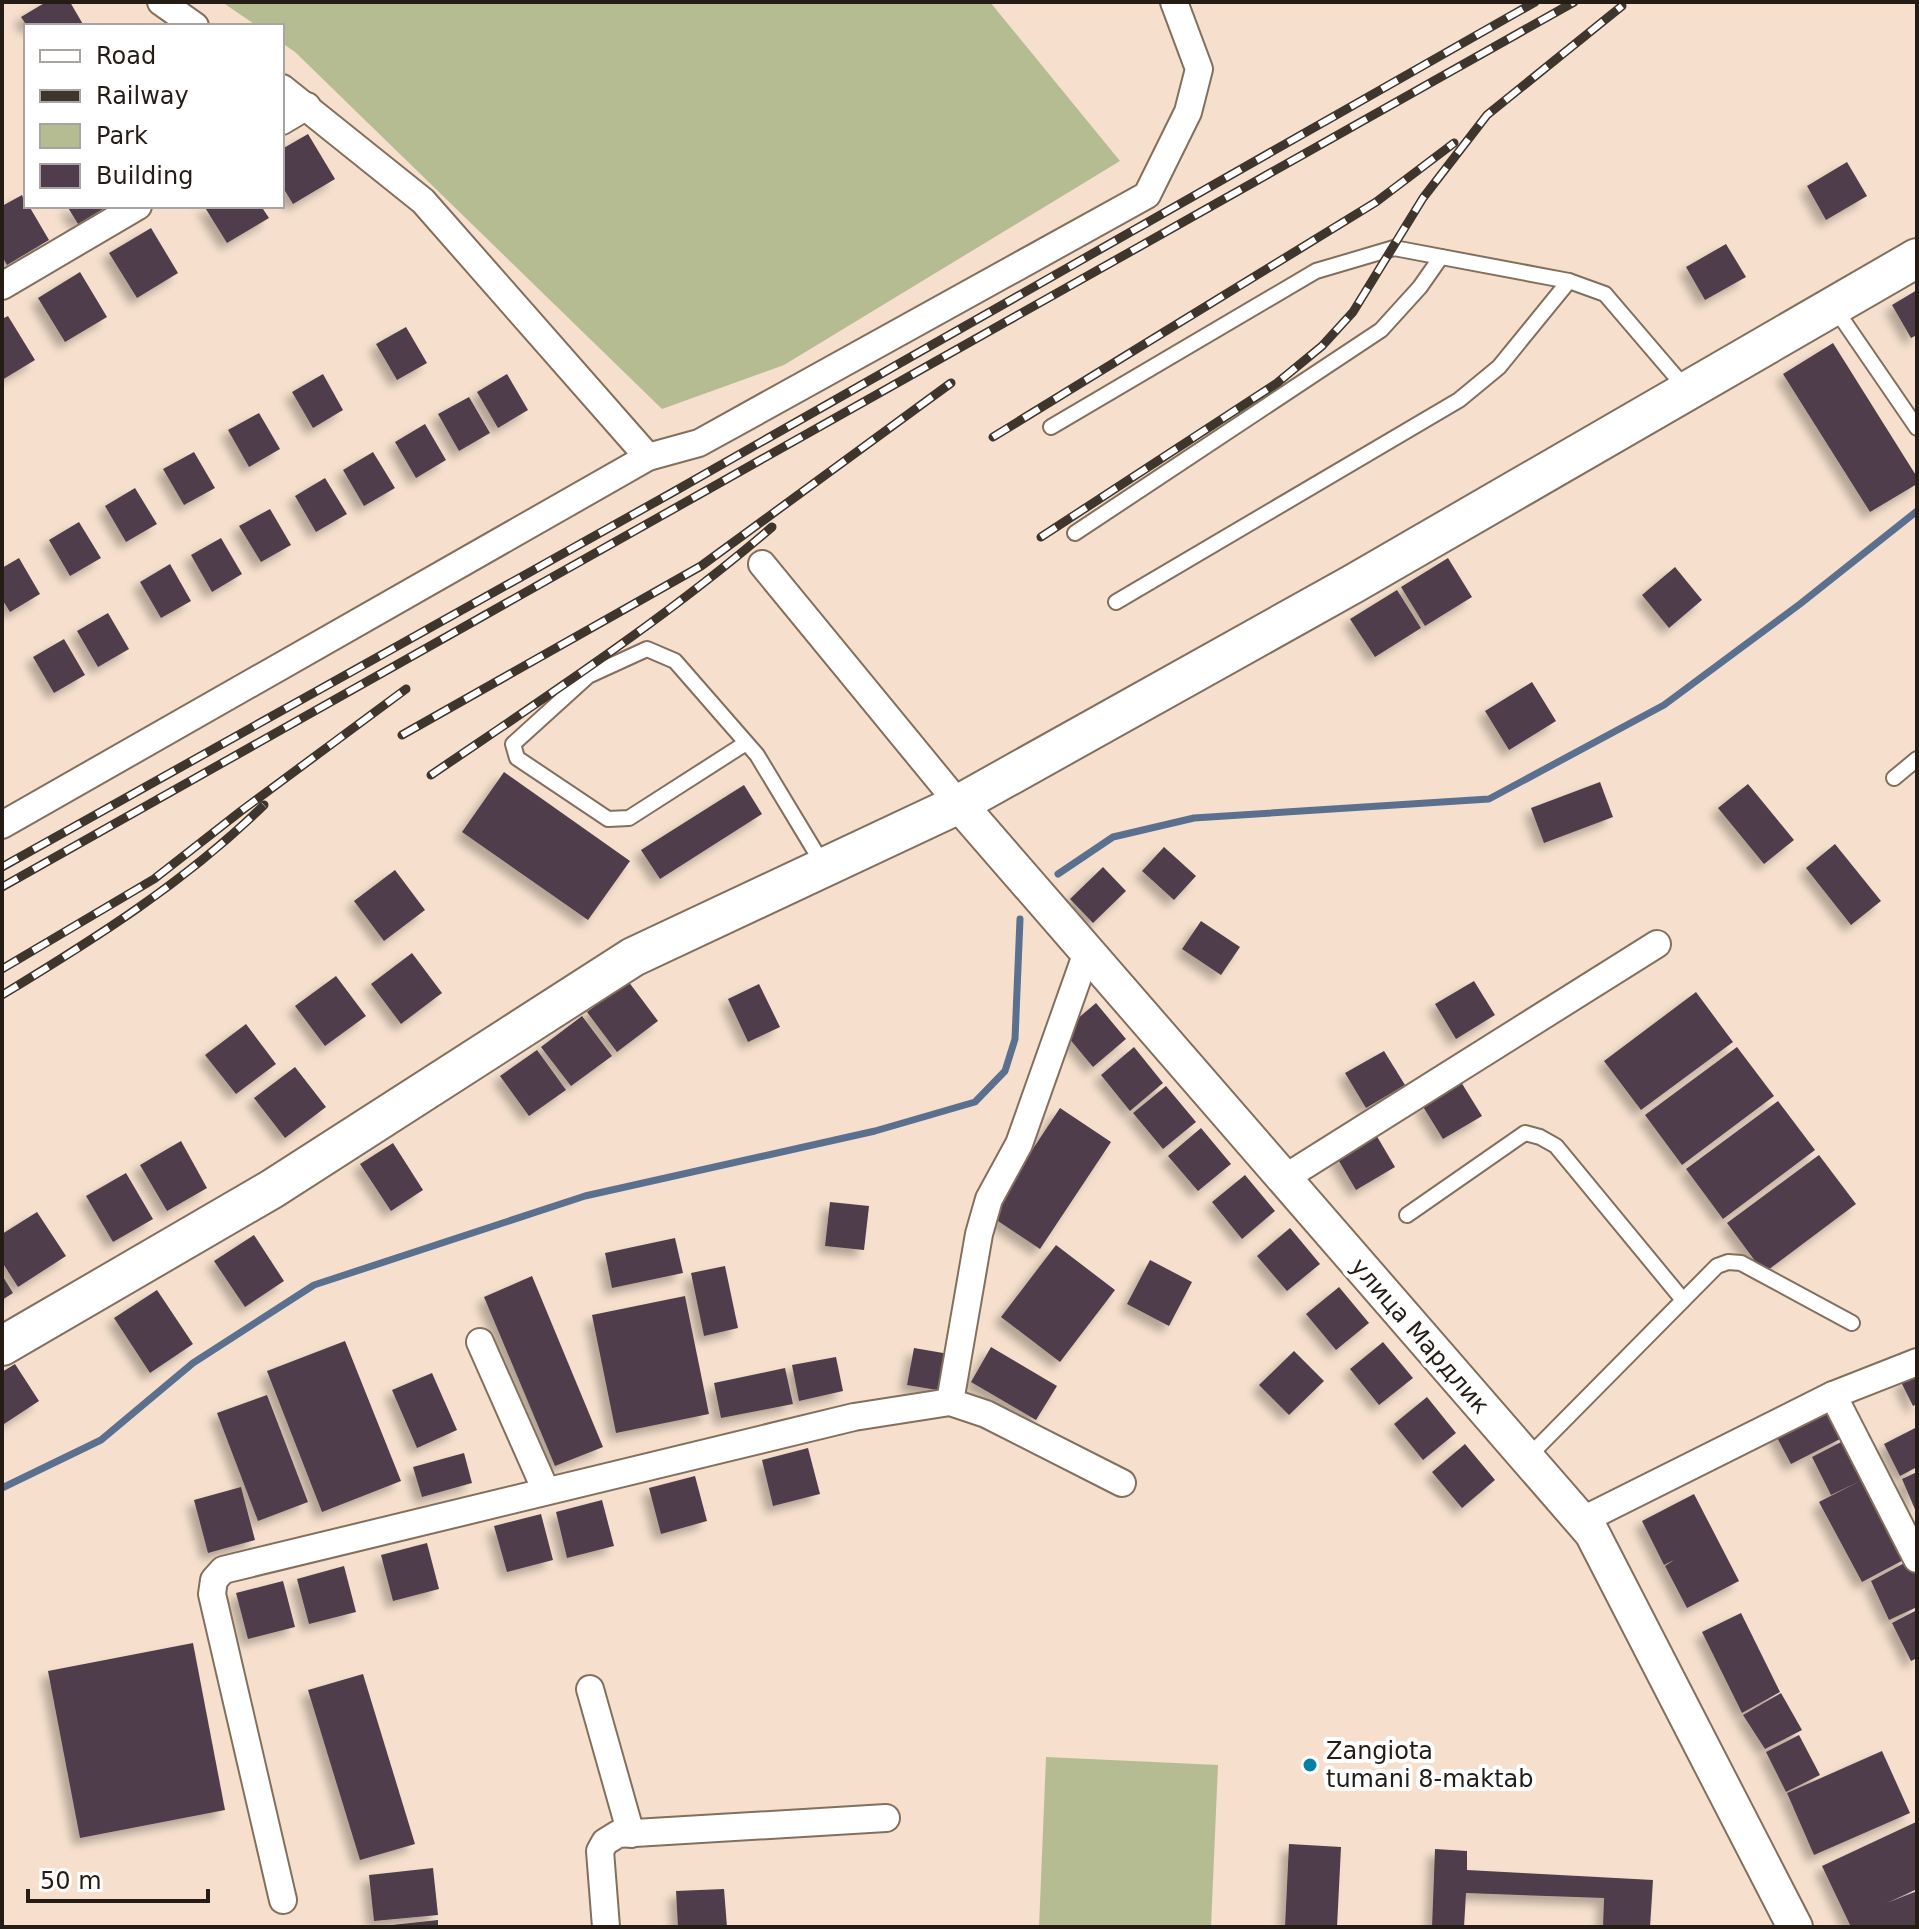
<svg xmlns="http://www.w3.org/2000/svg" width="1919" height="1929" font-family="'DejaVu Sans',sans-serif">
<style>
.green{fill:#b5bc92}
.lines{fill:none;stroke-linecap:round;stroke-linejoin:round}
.stream{stroke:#5b708f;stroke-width:7}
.building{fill:#503d4c;filter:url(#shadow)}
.service-casing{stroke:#826f5d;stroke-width:18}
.minor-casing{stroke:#826f5d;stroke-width:30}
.tertiary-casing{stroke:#826f5d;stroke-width:38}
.secondary-casing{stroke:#826f5d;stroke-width:42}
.service{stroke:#fff;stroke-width:14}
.minor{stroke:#fff;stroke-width:26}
.tertiary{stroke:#fff;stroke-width:34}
.secondary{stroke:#fff;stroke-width:38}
.rail-casing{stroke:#3e352c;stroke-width:9}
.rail{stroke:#fff;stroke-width:6;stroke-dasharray:18;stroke-linecap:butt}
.poi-dot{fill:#0581a6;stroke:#fff;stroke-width:3}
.labels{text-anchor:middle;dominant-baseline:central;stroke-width:8;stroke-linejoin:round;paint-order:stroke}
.street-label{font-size:24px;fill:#241c15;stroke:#fff}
.poi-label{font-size:24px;fill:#241c15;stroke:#fff;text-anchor:start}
</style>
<defs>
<filter id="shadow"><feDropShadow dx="-7" dy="7" stdDeviation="4" flood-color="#0004"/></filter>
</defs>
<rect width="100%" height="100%" fill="#f6e0cd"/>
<g class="green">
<path d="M222,2H990L1120,161L784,365L662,409L295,52L282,43V26H257Z"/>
<path d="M1046,1757L1218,1765L1211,1927H1039Z"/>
</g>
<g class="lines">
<g class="stream">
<path d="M1058,874L1113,837L1194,818L1489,799L1664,705L1800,604L1917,511"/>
<path d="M2,1488L101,1440L193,1363L314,1285L585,1196L875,1131L975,1102L1005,1071L1015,1039L1020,919"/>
</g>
</g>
<g class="building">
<path d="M46,2H70L84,26H27L21,17Z"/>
<path d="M308,134L335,179L293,204L282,186V149Z"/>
<path d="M1847,162L1867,196L1826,220L1807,186Z"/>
<path d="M22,195L26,206H29L49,240L7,265L2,256V206Z"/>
<path d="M67,206H108L78,224Z"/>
<path d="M204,206H261L269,218L227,243Z"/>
<path d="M151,228L178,273L137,298L109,253Z"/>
<path d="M1726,244L1746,277L1705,300L1686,267Z"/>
<path d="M80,272L107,317L65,342L38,298Z"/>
<path d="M1917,290V335L1911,338L1892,305Z"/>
<path d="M8,316L35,360L2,380V319Z"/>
<path d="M406,327L427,363L397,380L376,344Z"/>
<path d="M1833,343L1917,477V484L1870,512L1783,374Z"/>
<path d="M323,374L343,410L313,428L292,392Z"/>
<path d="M507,374L528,410L498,428L477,392Z"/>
<path d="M469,397L490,433L459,451L438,414Z"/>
<path d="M259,413L280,449L249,467L228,430Z"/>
<path d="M425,424L446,460L416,478L395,442Z"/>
<path d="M194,452L215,488L184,505L163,469Z"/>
<path d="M373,452L395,488L364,506L343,470Z"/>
<path d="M325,478L347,514L316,532L295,496Z"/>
<path d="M135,488L157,524L126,542L105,506Z"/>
<path d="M270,509L291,545L261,562L239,526Z"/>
<path d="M79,522L101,558L70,576L49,540Z"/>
<path d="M221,538L242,574L212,592L191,555Z"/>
<path d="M19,558L40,594L10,612L2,599V568Z"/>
<path d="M1448,558L1472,597L1425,626L1401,587Z"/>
<path d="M170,564L191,601L161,618L140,582Z"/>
<path d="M1675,567L1702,600L1669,628L1642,595Z"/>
<path d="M1397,590L1421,628L1375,657L1350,619Z"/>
<path d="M108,613L129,649L98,667L77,631Z"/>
<path d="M64,639L85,675L54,693L33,657Z"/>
<path d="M1532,682L1556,721L1509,750L1485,711Z"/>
<path d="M504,772L630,861L588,920L462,832Z"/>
<path d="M1600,782L1613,817L1544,843L1531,808Z"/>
<path d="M1748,784L1794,840L1764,864L1718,808Z"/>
<path d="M744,785L762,814L660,879L641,850Z"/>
<path d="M1835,844L1881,901L1851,925L1806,868Z"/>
<path d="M1164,847L1196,876L1174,900L1142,871Z"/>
<path d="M1103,867L1126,891L1093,923L1070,899Z"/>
<path d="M395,870L425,910L384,941L354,901Z"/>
<path d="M1201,921L1240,947L1221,975L1182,949Z"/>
<path d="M412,953L442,993L401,1024L371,984Z"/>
<path d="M336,976L366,1016L325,1046L295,1006Z"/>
<path d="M628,981L658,1021L617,1052L587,1012Z"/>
<path d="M1474,981L1495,1015L1456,1039L1435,1004Z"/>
<path d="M759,984L780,1027L748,1042L728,999Z"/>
<path d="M1696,992L1733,1042L1641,1110L1604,1061Z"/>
<path d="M1096,1003L1126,1039L1093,1067L1063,1031Z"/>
<path d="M582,1016L612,1056L571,1086L541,1047Z"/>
<path d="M246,1024L276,1064L236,1094L205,1055Z"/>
<path d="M1134,1047L1163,1083L1130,1111L1101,1075Z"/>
<path d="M1737,1047L1774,1096L1682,1165L1645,1115Z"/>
<path d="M537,1050L566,1090L529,1116L500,1076Z"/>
<path d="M1384,1051L1405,1085L1366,1108L1345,1073Z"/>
<path d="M295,1067L326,1107L285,1138L254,1098Z"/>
<path d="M1461,1082L1482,1116L1443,1139L1422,1105Z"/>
<path d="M1166,1086L1196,1122L1163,1149L1133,1113Z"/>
<path d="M1778,1101L1815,1150L1723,1219L1686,1169Z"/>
<path d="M1060,1108L1111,1142L1040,1249L989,1215Z"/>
<path d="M1201,1128L1231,1164L1198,1191L1168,1156Z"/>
<path d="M1375,1133L1395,1167L1356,1190L1336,1156Z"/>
<path d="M181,1141L207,1188L167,1211L140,1165Z"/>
<path d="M393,1143L423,1190L391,1211L360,1164Z"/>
<path d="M1819,1155L1856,1204L1764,1273L1727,1223Z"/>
<path d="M126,1173L153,1219L113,1242L86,1196Z"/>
<path d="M1245,1175L1275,1211L1242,1239L1212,1202Z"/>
<path d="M830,1202L869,1206L864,1250L825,1246Z"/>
<path d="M37,1212L66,1256L18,1287L2,1262V1234Z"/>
<path d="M1290,1228L1320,1264L1287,1291L1257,1256Z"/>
<path d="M254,1235L284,1281L245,1307L214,1261Z"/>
<path d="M675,1238L683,1273L612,1288L605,1253Z"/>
<path d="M1056,1245L1115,1290L1060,1362L1001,1317Z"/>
<path d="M1150,1260L1192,1282L1169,1326L1127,1304Z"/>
<path d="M725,1266L738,1328L704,1336L691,1273Z"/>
<path d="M2,1275L13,1293L2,1300Z"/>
<path d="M532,1276L603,1447L555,1466L484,1297Z"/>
<path d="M1339,1287L1369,1323L1336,1350L1306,1314Z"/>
<path d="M157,1290L193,1344L150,1373L114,1318Z"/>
<path d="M685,1296L709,1414L616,1433L592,1315Z"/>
<path d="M345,1341L401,1481L322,1512L267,1371Z"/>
<path d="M1383,1342L1413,1378L1379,1405L1350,1369Z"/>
<path d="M991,1347L1057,1386L1036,1420L971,1382Z"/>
<path d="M914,1348L949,1354L943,1391L907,1385Z"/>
<path d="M1294,1351L1324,1381L1289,1415L1259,1385Z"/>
<path d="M836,1357L843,1391L799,1401L792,1365Z"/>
<path d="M15,1364L39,1401L4,1424L2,1372Z"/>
<path d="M785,1368L793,1404L721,1418L714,1383Z"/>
<path d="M432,1373L457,1430L417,1448L392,1390Z"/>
<path d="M1917,1374V1404L1913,1406L1901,1382Z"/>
<path d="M267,1395L308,1502L258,1521L217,1413Z"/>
<path d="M1427,1397L1456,1433L1423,1460L1394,1424Z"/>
<path d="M1828,1402L1846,1436L1791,1464L1773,1430Z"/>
<path d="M1917,1427V1467L1900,1476L1884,1444Z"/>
<path d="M1847,1439L1909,1557L1862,1582L1819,1502L1860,1481L1831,1495L1812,1457Z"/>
<path d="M1465,1444L1495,1480L1462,1508L1432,1472Z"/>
<path d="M808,1448L820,1494L773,1506L762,1460Z"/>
<path d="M464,1453L472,1483L422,1497L413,1467Z"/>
<path d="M1917,1472V1514L1902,1479Z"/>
<path d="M695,1476L707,1521L661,1534L649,1488Z"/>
<path d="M241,1487L255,1540L208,1553L194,1500Z"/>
<path d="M1694,1494L1739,1581L1687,1608L1665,1566L1674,1560L1664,1565L1642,1521Z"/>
<path d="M602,1500L614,1546L567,1558L556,1512Z"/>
<path d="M541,1514L553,1560L507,1572L494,1526Z"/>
<path d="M427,1543L439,1589L393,1601L381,1555Z"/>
<path d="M1910,1560L1917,1574V1607L1889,1620L1871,1581Z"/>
<path d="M344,1566L356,1612L309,1624L297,1579Z"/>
<path d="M283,1581L295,1627L248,1639L236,1593Z"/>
<path d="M1917,1610V1658L1911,1661L1892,1623Z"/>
<path d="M1741,1613L1780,1692L1742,1713L1702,1632Z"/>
<path d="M193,1643L225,1810L80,1838L48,1671Z"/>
<path d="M363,1674L415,1844L360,1860L308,1690Z"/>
<path d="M1781,1693L1802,1730L1765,1749L1743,1715Z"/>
<path d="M1799,1735L1820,1775L1786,1792L1766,1752Z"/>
<path d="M1882,1751L1910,1813L1814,1855L1787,1793Z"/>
<path d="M1916,1822L1917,1889L1887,1903L1917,1891V1927H1851L1822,1866Z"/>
<path d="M1289,1844L1341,1847L1337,1927H1285Z"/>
<path d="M1435,1849L1467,1851V1870L1653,1880L1650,1927H1603L1604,1898L1466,1893L1464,1927H1432Z"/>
<path d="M433,1868L438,1915L374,1921L369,1875Z"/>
<path d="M724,1889L727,1927H678L676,1891Z"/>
<path d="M438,1920V1927H392V1925Z"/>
</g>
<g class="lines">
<g class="service-casing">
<g id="service">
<path d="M1834,307L1917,428"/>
<path d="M1051,427L1316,271L1394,248L1569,281L1605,294L1688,391"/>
<path d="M1075,533L1381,330L1420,287L1441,257"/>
<path d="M1116,602L1459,400L1499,367L1569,281"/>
<path d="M746,743L629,818L608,819L517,758L513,744L588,676L647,649L675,661L757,755L824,866"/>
<path d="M1894,778L1917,759"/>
<path d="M1407,1215L1525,1133L1540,1137L1556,1146L1683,1300"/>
<path d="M1527,1458L1717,1266L1728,1262L1741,1263L1852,1323"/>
</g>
</g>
<g class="minor-casing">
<g id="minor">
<path d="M161,2L195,26"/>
<path d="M282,88L423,201L648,457"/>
<path d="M282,121L307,106"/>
<path d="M2,286L138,206"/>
<path d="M762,564L959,804"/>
<path d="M2,825L648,457L699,443L1147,195L1188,112L1199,69L1174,2"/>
<path d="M1283,1179L1657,944"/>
<path d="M480,1342L546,1491"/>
<path d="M1833,1395L1917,1559"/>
<path d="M950,1402L979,1234L989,1199L1019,1144L1087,952"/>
<path d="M1581,1521L1833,1395L1917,1362"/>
<path d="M590,1689L631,1834"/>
<path d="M283,1900L212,1594L214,1580L223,1570L854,1417L950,1402L986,1414L1122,1483"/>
<path d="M606,1927L600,1851L605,1842L618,1834L886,1818"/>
</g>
</g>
<g class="tertiary-casing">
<path id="tertiary" d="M959,804L1592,1533L1795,1927"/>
</g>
<g class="secondary-casing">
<path id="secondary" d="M2,1346L272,1189L633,957L959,804L1353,584L1917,258"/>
</g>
<use href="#service" class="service"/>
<use href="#minor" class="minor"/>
<use href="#tertiary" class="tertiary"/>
<use href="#secondary" class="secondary"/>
<g class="rail-casing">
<g id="rail">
<path d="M993,437L1376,202L1454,143"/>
<path d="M1041,537L1277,383L1322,346L1353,312L1423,198L1487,115L1622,6"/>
<path d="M402,735L701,566L951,383"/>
<path d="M431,775C547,696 665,619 772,527"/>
<path d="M2,867L675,491L1535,2"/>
<path d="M2,887L1574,2"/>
<path d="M2,969L154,879L241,811L406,689"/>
<path d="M2,995C96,938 185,882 264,805"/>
</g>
</g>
<use href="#rail" class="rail"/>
</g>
<circle class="poi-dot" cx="1310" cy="1765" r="8"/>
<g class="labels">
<g class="street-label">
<text transform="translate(1420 1336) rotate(49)">улица Мардлик</text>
</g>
<g class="poi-label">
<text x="1326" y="1751">Zangiota<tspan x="1326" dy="28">tumani 8-maktab</tspan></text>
</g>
</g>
<rect width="1919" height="1929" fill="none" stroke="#241c15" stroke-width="8"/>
<rect x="24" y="24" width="260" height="184" fill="#ffffff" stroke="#a7a4a1" stroke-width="2"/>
<rect x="40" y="50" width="40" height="12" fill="#ffffff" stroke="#a7a4a1" stroke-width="2"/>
<text x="96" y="64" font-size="24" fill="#241c15">Road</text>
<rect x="40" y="90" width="40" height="12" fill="#3e352c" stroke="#a7a4a1" stroke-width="2"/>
<text x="96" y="104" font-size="24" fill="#241c15">Railway</text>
<rect x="40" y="124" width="40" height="24" fill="#b5bc92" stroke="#a7a4a1" stroke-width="2"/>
<text x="96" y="144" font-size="24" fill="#241c15">Park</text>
<rect x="40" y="164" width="40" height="24" fill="#503d4c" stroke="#a7a4a1" stroke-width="2"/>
<text x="96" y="184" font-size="24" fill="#241c15">Building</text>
<path d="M28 1889v12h180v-12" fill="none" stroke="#241c15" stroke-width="4"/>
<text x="40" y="1889" font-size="24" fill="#241c15" stroke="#ffffff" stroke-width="6" paint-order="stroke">50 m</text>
</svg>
